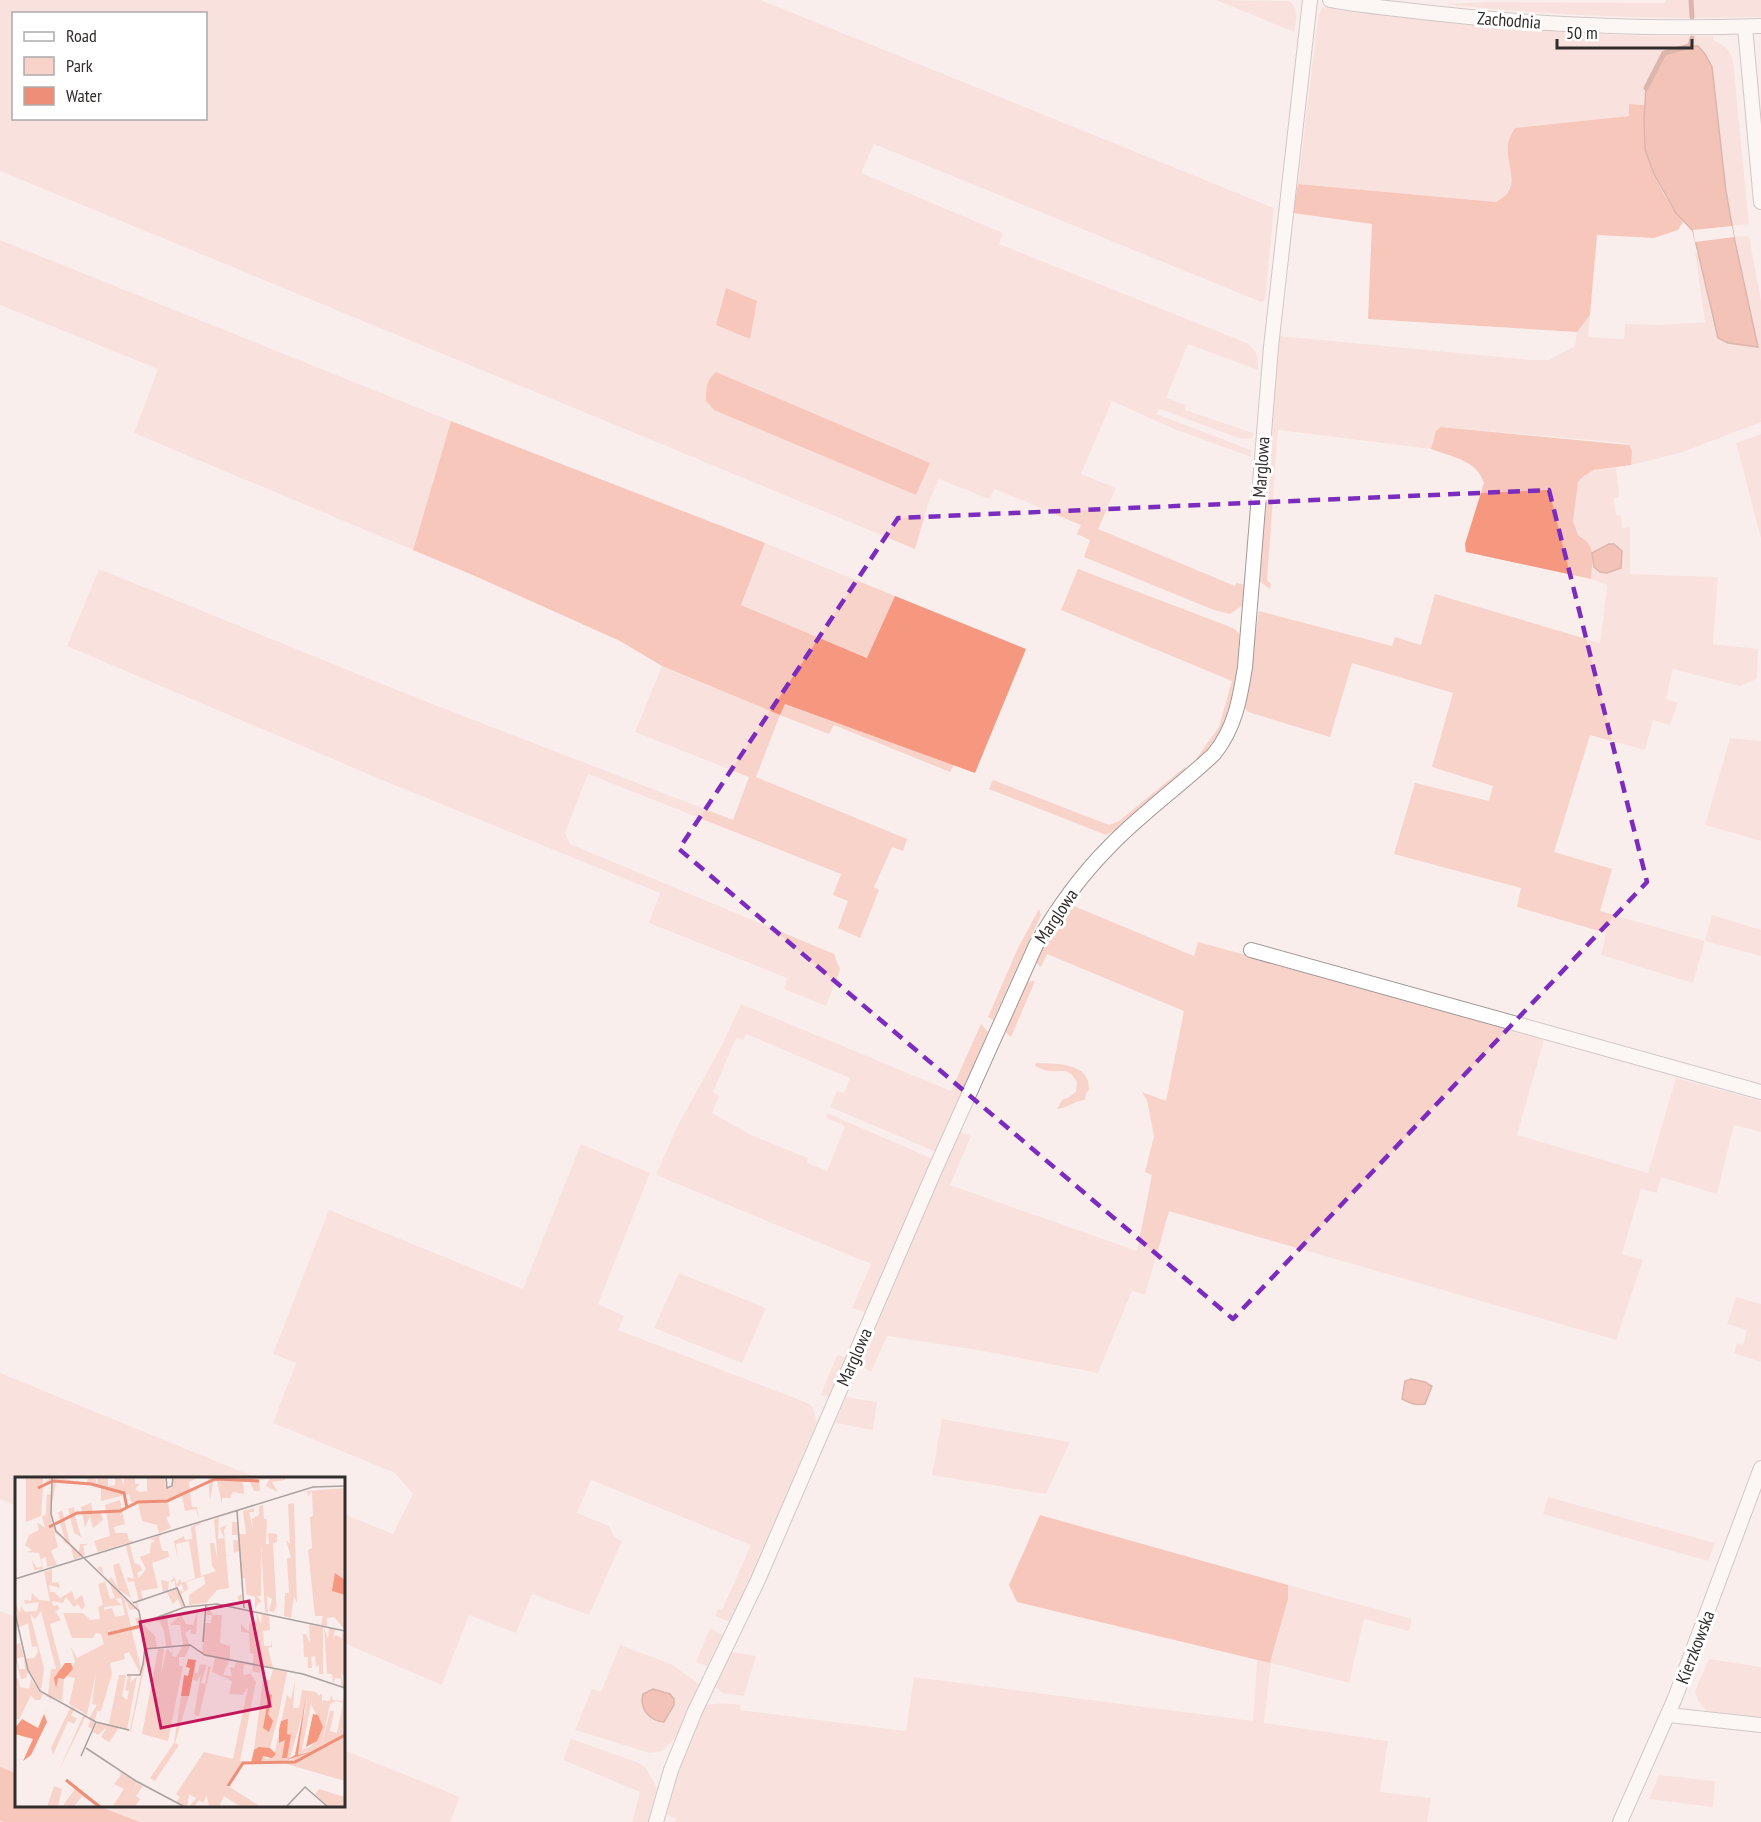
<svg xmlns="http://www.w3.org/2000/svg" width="1761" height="1822" font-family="'PT Sans Narrow',sans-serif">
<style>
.green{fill:#f8d3ca;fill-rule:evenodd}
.forest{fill:#f69780}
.water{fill:#ed8e78;stroke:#b57161;stroke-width:1.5}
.pier{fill:#f9eeec}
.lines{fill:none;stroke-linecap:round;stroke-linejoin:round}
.stream{stroke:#b57161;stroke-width:5}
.street-casing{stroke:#a19895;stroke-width:16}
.street{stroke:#fff;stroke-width:14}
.marked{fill:none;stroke:#7b2cbf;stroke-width:4.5;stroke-dasharray:12 8;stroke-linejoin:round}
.labels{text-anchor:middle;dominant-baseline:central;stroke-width:6;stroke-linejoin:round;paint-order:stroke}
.street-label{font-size:18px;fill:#312d2c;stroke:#fff}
.inset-river{fill:none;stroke:#ed8e78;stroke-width:3}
.inset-road{fill:none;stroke:#a9a19f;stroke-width:1.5}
.view{fill:#c2185b;fill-opacity:0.15;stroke:#c2185b;stroke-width:3}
.inset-edge{fill:none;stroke:#312d2c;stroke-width:3}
</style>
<rect width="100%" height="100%" fill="#f9eeec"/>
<g class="green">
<path d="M0,0H761L1274,208L1265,300L1261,302L874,144L861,173L1003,233L999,244L1247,343C1257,352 1259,356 1258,370L1188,344L1166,398L1186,405L1185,410L1253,433L1252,438L1241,439L1160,409L1156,414L1251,450V457L1174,429L1112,401L1081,474L1116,488L1098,529L1235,586L1236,583L1246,585L1243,605L1230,614L1214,610L1084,557L1090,540L1077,534L1081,525L995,489L989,499L939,479L929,501L915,549L0,171ZM14,14H206V118H14Z"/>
<path d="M1216,0L1289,1C1300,9 1296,20 1294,32Z"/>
<path d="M1666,0H1761V17C1655,20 1550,16 1444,4L1486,2L1665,3Z"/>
<path d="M1326,7C1454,23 1583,39 1713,36V40C1724,44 1730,50 1733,61L1749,224L1732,226L1705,54L1698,46H1690L1646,88L1645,105L1629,104V116L1515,128L1509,161L1512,172L1510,188L1504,198L1496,202L1298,184L1318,17L1322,8Z"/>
<path d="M1749,236L1761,301V422L1683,452L1631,465L1632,451L1629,445L1624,443L1441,427L1436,431L1431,449L1278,430L1267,580L1271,584L1270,589L1259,581L1280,336L1531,360H1549L1575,346L1577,332L1590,315L1588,337L1624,339L1625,324L1660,325L1705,322L1695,252L1699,254L1713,323L1728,343L1757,347L1734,237Z"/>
<path d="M0,240L451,421L413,550L134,433L158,369L0,305Z"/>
<path d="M1761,434V538L1736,443Z"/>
<path d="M1616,467L1619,497L1614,498L1616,515L1621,516L1622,528L1630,527V574L1718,577L1713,644L1758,649L1757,679L1740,686L1673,669L1666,699L1678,703L1670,725L1653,720L1645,750L1590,735L1554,852L1612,869L1600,911L1705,941L1712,915L1761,930V956L1705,941L1693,983L1601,955L1606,933L1517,907L1521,888L1394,854L1415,783L1489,801L1493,786L1432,767L1453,693L1352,663L1330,737L1248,712L1245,708L1259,611L1392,646L1395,637L1421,645L1435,594L1600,643L1607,587L1606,584L1591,579C1592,558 1598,547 1578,535C1576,531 1574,526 1573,521C1571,509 1574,484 1584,476C1593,469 1606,469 1616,467Z"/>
<path d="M765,543L895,596L868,658L741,605Z"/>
<path d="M99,569L417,698L733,820L749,777L635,732L662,666L780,715L785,704L954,765L950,772L834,725L829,734L780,715L756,777L907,839L903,851L892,847L874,887L879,890L860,938L838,928L848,901L833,895L841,874L588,774L565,833L570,844L834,954L840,970L826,1006L784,989L787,978L649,923L660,893L382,780L67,646Z"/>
<path d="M1078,569L1233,628L1239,633C1242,662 1235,709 1219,734C1214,743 1206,752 1199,760L1196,759L1219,727L1232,681L1061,610Z"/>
<path d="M1730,738L1761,741V841L1705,825Z"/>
<path d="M1185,767L1188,770L1112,832L1106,835L989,789L993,780L1109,825L1119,821Z"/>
<path d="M1069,904L1194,956L1198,942L1410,1000L1544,1040L1517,1135L1648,1173L1676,1078L1761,1101V1132L1734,1125L1717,1194L1661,1177L1657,1193L1641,1189L1622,1254L1643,1260L1616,1340L1169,1211L1145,1295L1132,1291L1098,1373L972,1349L887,1336L871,1372L858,1364L960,1132L971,1136L950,1185L1137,1251L1152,1175L1145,1172L1154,1136L1147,1100L1142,1092L1166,1101L1184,1011L1047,954L1041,967L1035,962L1041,949Z"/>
<path d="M1039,909L1041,915L993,1020L988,1017L1018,948Z"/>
<path d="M1035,981L1011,1037L1004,1031L1026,982Z"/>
<path d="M741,1004L951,1091L981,1024L988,1032L936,1152L830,1107L837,1091L844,1093L850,1078L746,1034L743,1040L736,1038L713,1092L719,1096L712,1113L751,1135L808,1158L807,1163L827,1171L845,1126L826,1118L827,1113L933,1159L866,1313L852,1308L871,1264L656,1175L677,1127L722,1045Z"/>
<path d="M1036,1063C1057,1064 1090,1062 1089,1090L1086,1093L1085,1100C1076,1100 1068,1108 1057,1109L1063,1099L1068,1098L1076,1092L1077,1082C1068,1067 1065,1072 1050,1071C1045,1071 1040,1068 1035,1066Z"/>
<path d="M581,1144L650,1173L598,1304L624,1316L618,1330L810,1404L813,1408L817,1422L763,1550L730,1622L715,1616L718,1609L722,1610L751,1545L591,1480L577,1513L609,1526L614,1537L622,1541L589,1615L532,1594L516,1633L469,1615L442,1685L344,1643V1514L393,1534L413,1494L395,1473L273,1423L296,1363L273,1354L329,1210L523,1289Z"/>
<path d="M679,1273L766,1308L742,1363L654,1328Z"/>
<path d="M1736,1297L1761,1304V1362L1734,1353L1737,1343L1743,1345L1747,1330L1727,1324Z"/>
<path d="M837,1355L846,1358L829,1397L821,1395Z"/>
<path d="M0,1373L257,1478H16V1506L0,1499Z"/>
<path d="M846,1397L877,1402L873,1430L835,1423Z"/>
<path d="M942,1419L1070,1442L1046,1494L932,1475Z"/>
<path d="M1548,1497L1715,1543L1708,1561L1543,1514Z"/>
<path d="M1288,1585L1412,1619L1409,1631L1364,1619L1349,1683L1271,1663L1264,1723L1388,1741L1380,1792L1431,1798L1427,1822H675L676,1819L665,1814L679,1768L704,1705L723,1703L741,1705L740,1710L906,1731L914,1677L1253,1721L1257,1660L1271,1662L1288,1599Z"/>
<path d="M0,1611L16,1617V1773L0,1767Z"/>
<path d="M710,1628L723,1635L707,1666L696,1662Z"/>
<path d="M620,1645L671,1664L699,1684L676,1737L662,1751L650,1753L575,1730L592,1689L601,1692Z"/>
<path d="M731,1652L756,1656L744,1696L723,1693L714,1686Z"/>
<path d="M1709,1659L1761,1667V1718L1707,1711L1698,1701L1695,1691Z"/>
<path d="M571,1739L637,1762L646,1768L657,1788L649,1822H632L640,1792L563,1760Z"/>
<path d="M344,1750L460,1797L450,1822H140L98,1806H344Z"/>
<path d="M1659,1775L1715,1781L1713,1807L1649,1799Z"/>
</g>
<g class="forest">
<path d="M1629,104L1645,105C1641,152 1654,185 1683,222L1678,230L1654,238L1597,235L1590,315L1577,332L1368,319L1372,224L1293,213L1298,184L1496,202C1523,188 1506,168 1508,146C1508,140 1512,133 1515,128L1629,116Z"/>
<path d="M726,288L757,301L750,339L716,325Z"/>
<path d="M716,372L930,463L916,495L714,410L706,401C706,389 706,380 716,372Z"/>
<path d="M451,421L765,543L741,605L867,658L895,596L1026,649L975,773L785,704L780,715L662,666L620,641L475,576L413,550Z"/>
<path d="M1441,427L1629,445L1632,451L1631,465L1594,470L1584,476L1578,482L1573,521L1578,535C1598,547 1592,558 1591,579L1466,552L1465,544L1484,483C1477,460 1452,457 1431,449L1436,431Z"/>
<path d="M1040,1515L1288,1585V1599L1270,1663L1017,1602L1009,1585Z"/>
<path d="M0,1767L16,1773V1806H98L140,1822H3L0,1821Z"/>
</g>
<g class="water">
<path d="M1690,46H1698L1705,54L1712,67L1726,191L1734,237L1758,347L1728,343L1718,338L1693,231L1676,213L1654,174L1645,149L1644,119L1646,88L1664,53Z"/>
<path d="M1609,544H1614L1622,551L1621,568L1607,573L1600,572L1594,567L1592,553Z"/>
<path d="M1411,1379L1425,1382L1432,1386L1425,1404C1416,1406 1410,1403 1402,1399L1405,1381Z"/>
<path d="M653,1689L670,1694L674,1699V1705L664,1722C649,1721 639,1708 643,1694Z"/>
</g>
<path class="pier" d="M1732,226L1734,237L1695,242L1693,230Z"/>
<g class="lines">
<g class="stream">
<path d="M1691,0L1692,17"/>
<path d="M1646,88L1664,53L1690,46L1692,38"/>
</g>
<g class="street-casing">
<g id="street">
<path d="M1330,0C1360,6 1391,8 1422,12C1534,25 1648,30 1761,26"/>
<path d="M1745,27L1761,202"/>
<path d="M1251,950L1761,1092"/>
<path d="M1669,1715L1761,1725"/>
<path d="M656,1822L671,1770L695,1711L758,1580L934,1172L1036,945C1056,910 1081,875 1110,846C1142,813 1180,786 1214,754C1235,728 1240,699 1245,667L1271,347L1310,0"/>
<path d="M1620,1822L1675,1698L1761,1468"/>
</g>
</g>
<use href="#street" class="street"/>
</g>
<path d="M0 0H1761V1822H0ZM1549,490L1647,882L1233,1319L679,849L898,518Z" fill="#f9eeec" fill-opacity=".55" fill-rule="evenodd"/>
<path class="marked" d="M1549,490L1647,882L1233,1319L679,849L898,518Z"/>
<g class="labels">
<g class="street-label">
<text transform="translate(1509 20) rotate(4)">Zachodnia</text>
<text transform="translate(1261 467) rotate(-86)">Marglowa</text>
<text transform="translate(1056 916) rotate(-56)">Marglowa</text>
<text transform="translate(854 1357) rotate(-66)">Marglowa</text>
<text transform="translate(1695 1647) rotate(-69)">Kierzkowska</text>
</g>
</g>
<g transform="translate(15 1477)">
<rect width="330" height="330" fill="#f9eeec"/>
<path d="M11,0H28V7L36,0V5L28,10L26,39L11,45ZM37,0L72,6L73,0H80L82,8L83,0H93V9L100,8V0H105L109,8V0H120V7H125L120,12L125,15L132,14V0H149L151,11L158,10V0H184L174,5L175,15L189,10L175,16L177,30H182L184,43L181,32L170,34L167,19L153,25L155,39L151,40L156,51L144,56L142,48L127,44L123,26L116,25L114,17L86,24V10L77,7L41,5L37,26ZM193,0H270V3L257,5L263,15L251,9L254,2L244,3L245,14H239L235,5H228L229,17L218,15L215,21H207V27L202,4L198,5L195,24ZM330,11V103L324,102L323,96L319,114L330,118V153L319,140L312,141V149L306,148L308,139H300L293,73L297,71L295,40L298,39L297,14L293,19L292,14ZM32,17L36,18L37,46L46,61L39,55L43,70L36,74L42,88L32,90L31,80L26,82L28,92L19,93L17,83L22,91L27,89L24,76L12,75L17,73L10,68L14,58L24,53L22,45L30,51L27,39L31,38ZM105,23L107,33L117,29L107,34L110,47L99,50L100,56H112L114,64H120L83,75L79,64L95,59L90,28ZM76,26L78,36H86L88,43L78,51L75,39L70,51L66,30ZM279,26L282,126L279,119L276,141L269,139L270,116H274L272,82L276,80L271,63L275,67L273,27ZM248,28L249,42H252L251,67H254L253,56L262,57V65L258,66L262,138L261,129L259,135L254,134L257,122L252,119L253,136L250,135L246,68V119H242L247,125L243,126L240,133V120L231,117L230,101H227V129L222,120L227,117L224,74L219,76L218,63H223L222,58H217V45H222L224,57H231L228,34L239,31V35H234L238,53L237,42L244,38V29ZM59,30L60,36H65L60,38L66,60L59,56L55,40L49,42L55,66L64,75L65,67H73L68,69L70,78L59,83L56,70L47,63H50L45,45L37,46L45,43L43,35L47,34L49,41L55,38L53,32ZM204,40L203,62L209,61L205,51L212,48L209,53L211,78H215L211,79L214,111L202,113L191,126L174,128V118L190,107L189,99L171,105L173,112L166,117L170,129L166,130L163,122L158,127L152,116L161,112L169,115L167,107L160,111V104L154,105L153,114L148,115L146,103L155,105L159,100L162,107L165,102L167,106L180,101L174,64L161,67L163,83L159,64L169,59L170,63L177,62L176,50L183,46L186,47L180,49L186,99L201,94L197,89L195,66H199L203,84L199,43ZM148,57L144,60L147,74H153L154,80L137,86L143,111L126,114L128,122L124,125L119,104L113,105L112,100L119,102L111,69L115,68L119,86L125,88L127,93L122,96L124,101L131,92L125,80L135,76L136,66L140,64L135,62ZM104,86L116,121L104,113L121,132L115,133L109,120L116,150L122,148L120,141L125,140L120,126H118L115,123L122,125L127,143L126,151L117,154L126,192L133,173L116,254L121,256L104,251L94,265L86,260L92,250L83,258L78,255L82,246L94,247L104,198H111L107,219L112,223L114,214L110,213L113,199L119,198L117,191L119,198H116L115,206L125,196L114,175L109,177L110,182L95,186L97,197L86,234H82L78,252L73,250L76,242L71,239L43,295L69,237L65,234L74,241L82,228L77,227L81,196L72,238L54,227L60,201L50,199L60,185L56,170L62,181L89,167L86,157L81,156L78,161H57L48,136H68L73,141L71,132L74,143L85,142L83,130L88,128L83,107L90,105L89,100L95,122L100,121L93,102L82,91L86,89L89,98L95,103L96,100L103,111L98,88ZM106,121L110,138L100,140L97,131L89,133V130L107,128L100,122ZM126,198L115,252L112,253L122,199ZM37,92V106L43,105L45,111L34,108L35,115H39L45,121L57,114L60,123L67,118L70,129L67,133L63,127L59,130L51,120L48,126L37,124L38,129L43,128L44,133L40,134L46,143L35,147L46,189L43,201L49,202L47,224L33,218L36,192H41L26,134L20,142L15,137L29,191L26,214L13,195L11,201L6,202L0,182V168L5,166L9,180L2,181L4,192H10L9,182L19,181L23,175L22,169L17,170L13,146L3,151L0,125L5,136L6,129L10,135L22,134L24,125L10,127L9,123L16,124L17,116L24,123L35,124L29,95ZM192,128L198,138H207L205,166L215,169V182L208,198L217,199L215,190L219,191L221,185L237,189L229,188L228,198L236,197L241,205L225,284L228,285L213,309L246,330H226L209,319L204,330H194L192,319L188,326L184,323L179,330H174L181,321L174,317L172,330L161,325L165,320L161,317L189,275L218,282L233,210L228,218L214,217L217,204L197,195L200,181L187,176L190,146H196L197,138H191ZM183,132L181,157H176V152L170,156L175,169L170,180H164V189H168L153,264L127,257L143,172H149L146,197L152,171L156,176L158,170L157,179L161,180L168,168L165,148H155L166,137L171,147L178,148ZM159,134L152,142L157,169L151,170L149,154L145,145L141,146L146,142L129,148L140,159L142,171H131L128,148ZM241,135L246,147L247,136L254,138L255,153L248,154L249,169H256L257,162V170L253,171L258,191H246L245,196L237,194L239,177L235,176L234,156L226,155V147L234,155V147L242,144ZM294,148L308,150V197H304V188L301,190L300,179L296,180L297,191H293V180H289L288,157H291L295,167ZM309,150L313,162L314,151L320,152L318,164L320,158L327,161V155L330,159V200L326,196L329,210L326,209V202L320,201L318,207L317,197H312ZM180,185V196H183L185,187L192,188L186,206L190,207L193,190L196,189L184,239L179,238L186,197L182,204L178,203ZM258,192L272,195L264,236L255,271L239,273L248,202L255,203ZM3,201L5,210L14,212L16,202L25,215L37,221L30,236L32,243L30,237L36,222L28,217L25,223H20L16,218L0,251L4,242H0V202ZM280,204L278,231H284L287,213L301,215L304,219L307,216V227L308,223L315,224L316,218L318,223L328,224L330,217V304L268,286L246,285L247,279L253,282L260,274L272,218L276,222ZM292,221L283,278L295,273L274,284ZM321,224L328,226L322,256L315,254L319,234H315L306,271L315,227ZM296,227L307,250L297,269L287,273ZM166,219H174L160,266L164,268L140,304L135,301L159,266ZM56,229L60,231L56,239L62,241L59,247L53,244L38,278L36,271ZM104,294L122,305L117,318L122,306L128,309L121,319L125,322L120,330H97L109,312L99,307L106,298ZM51,303L76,322L88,330L81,329L67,319L59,330H47L60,312ZM39,309L47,312L43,330H32ZM304,312L330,320V330H314L300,317Z" fill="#f8d3ca" fill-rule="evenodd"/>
<path d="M320,96L330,103V118L317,114ZM173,182L181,183L174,219H166L169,198L173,199L175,191L171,190ZM50,186H56L58,192L49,202L43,201L41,211L39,201ZM254,217L257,218L253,237L258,244L254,255L248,251ZM291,220L283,278L299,274L272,283L280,278ZM29,237L32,245L16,278L8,284L18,262L0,257V251L7,242L23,251ZM298,237L303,238L308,250L302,264L291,270ZM273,242L272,257L276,258L272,281H267L270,263L264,266V253L266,244ZM244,270L255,271L261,277L257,281L248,279L246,285L236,286L239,273Z" fill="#f69780"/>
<path class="inset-river" d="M23,11L38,4L76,7L109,16L112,31M34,50L62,36L105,34L123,25L152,24L200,2L244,4M93,157L126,149M51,303L85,330M213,309L228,286L280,285L330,258"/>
<path class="inset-road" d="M37,0L36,37L41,54L124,134L130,170L128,187L125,198H112M151,0L152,11L157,9L158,0M222,34L229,131M0,102L298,10L330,9M118,126L162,111L170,130M0,136L13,193L25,214L81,245L114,253M127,146L170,130L202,127L330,154M188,165L191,127M130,172L175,168L190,178L288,197L330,211M71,271L121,304L170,330M66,279L81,245M271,330L290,310L313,330"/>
<path class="view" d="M234,124L255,229L146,251L125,145Z"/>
<rect width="330" height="330" class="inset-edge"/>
</g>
<rect x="12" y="12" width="195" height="108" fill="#ffffff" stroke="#adabab" stroke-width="1.5"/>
<rect x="24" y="32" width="30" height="9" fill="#ffffff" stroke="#adabab" stroke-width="1.5"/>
<text x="66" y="42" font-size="18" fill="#312d2c">Road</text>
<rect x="24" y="57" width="30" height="18" fill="#f8d3ca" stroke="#adabab" stroke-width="1.5"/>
<text x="66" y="72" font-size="18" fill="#312d2c">Park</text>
<rect x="24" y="87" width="30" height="18" fill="#ed8e78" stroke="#adabab" stroke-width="1.5"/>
<text x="66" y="102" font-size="18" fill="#312d2c">Water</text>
<path d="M1557 39v9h135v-9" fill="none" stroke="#312d2c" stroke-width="3"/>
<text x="1566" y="39" font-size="18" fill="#312d2c" stroke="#ffffff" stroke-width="4.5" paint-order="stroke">50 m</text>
</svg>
